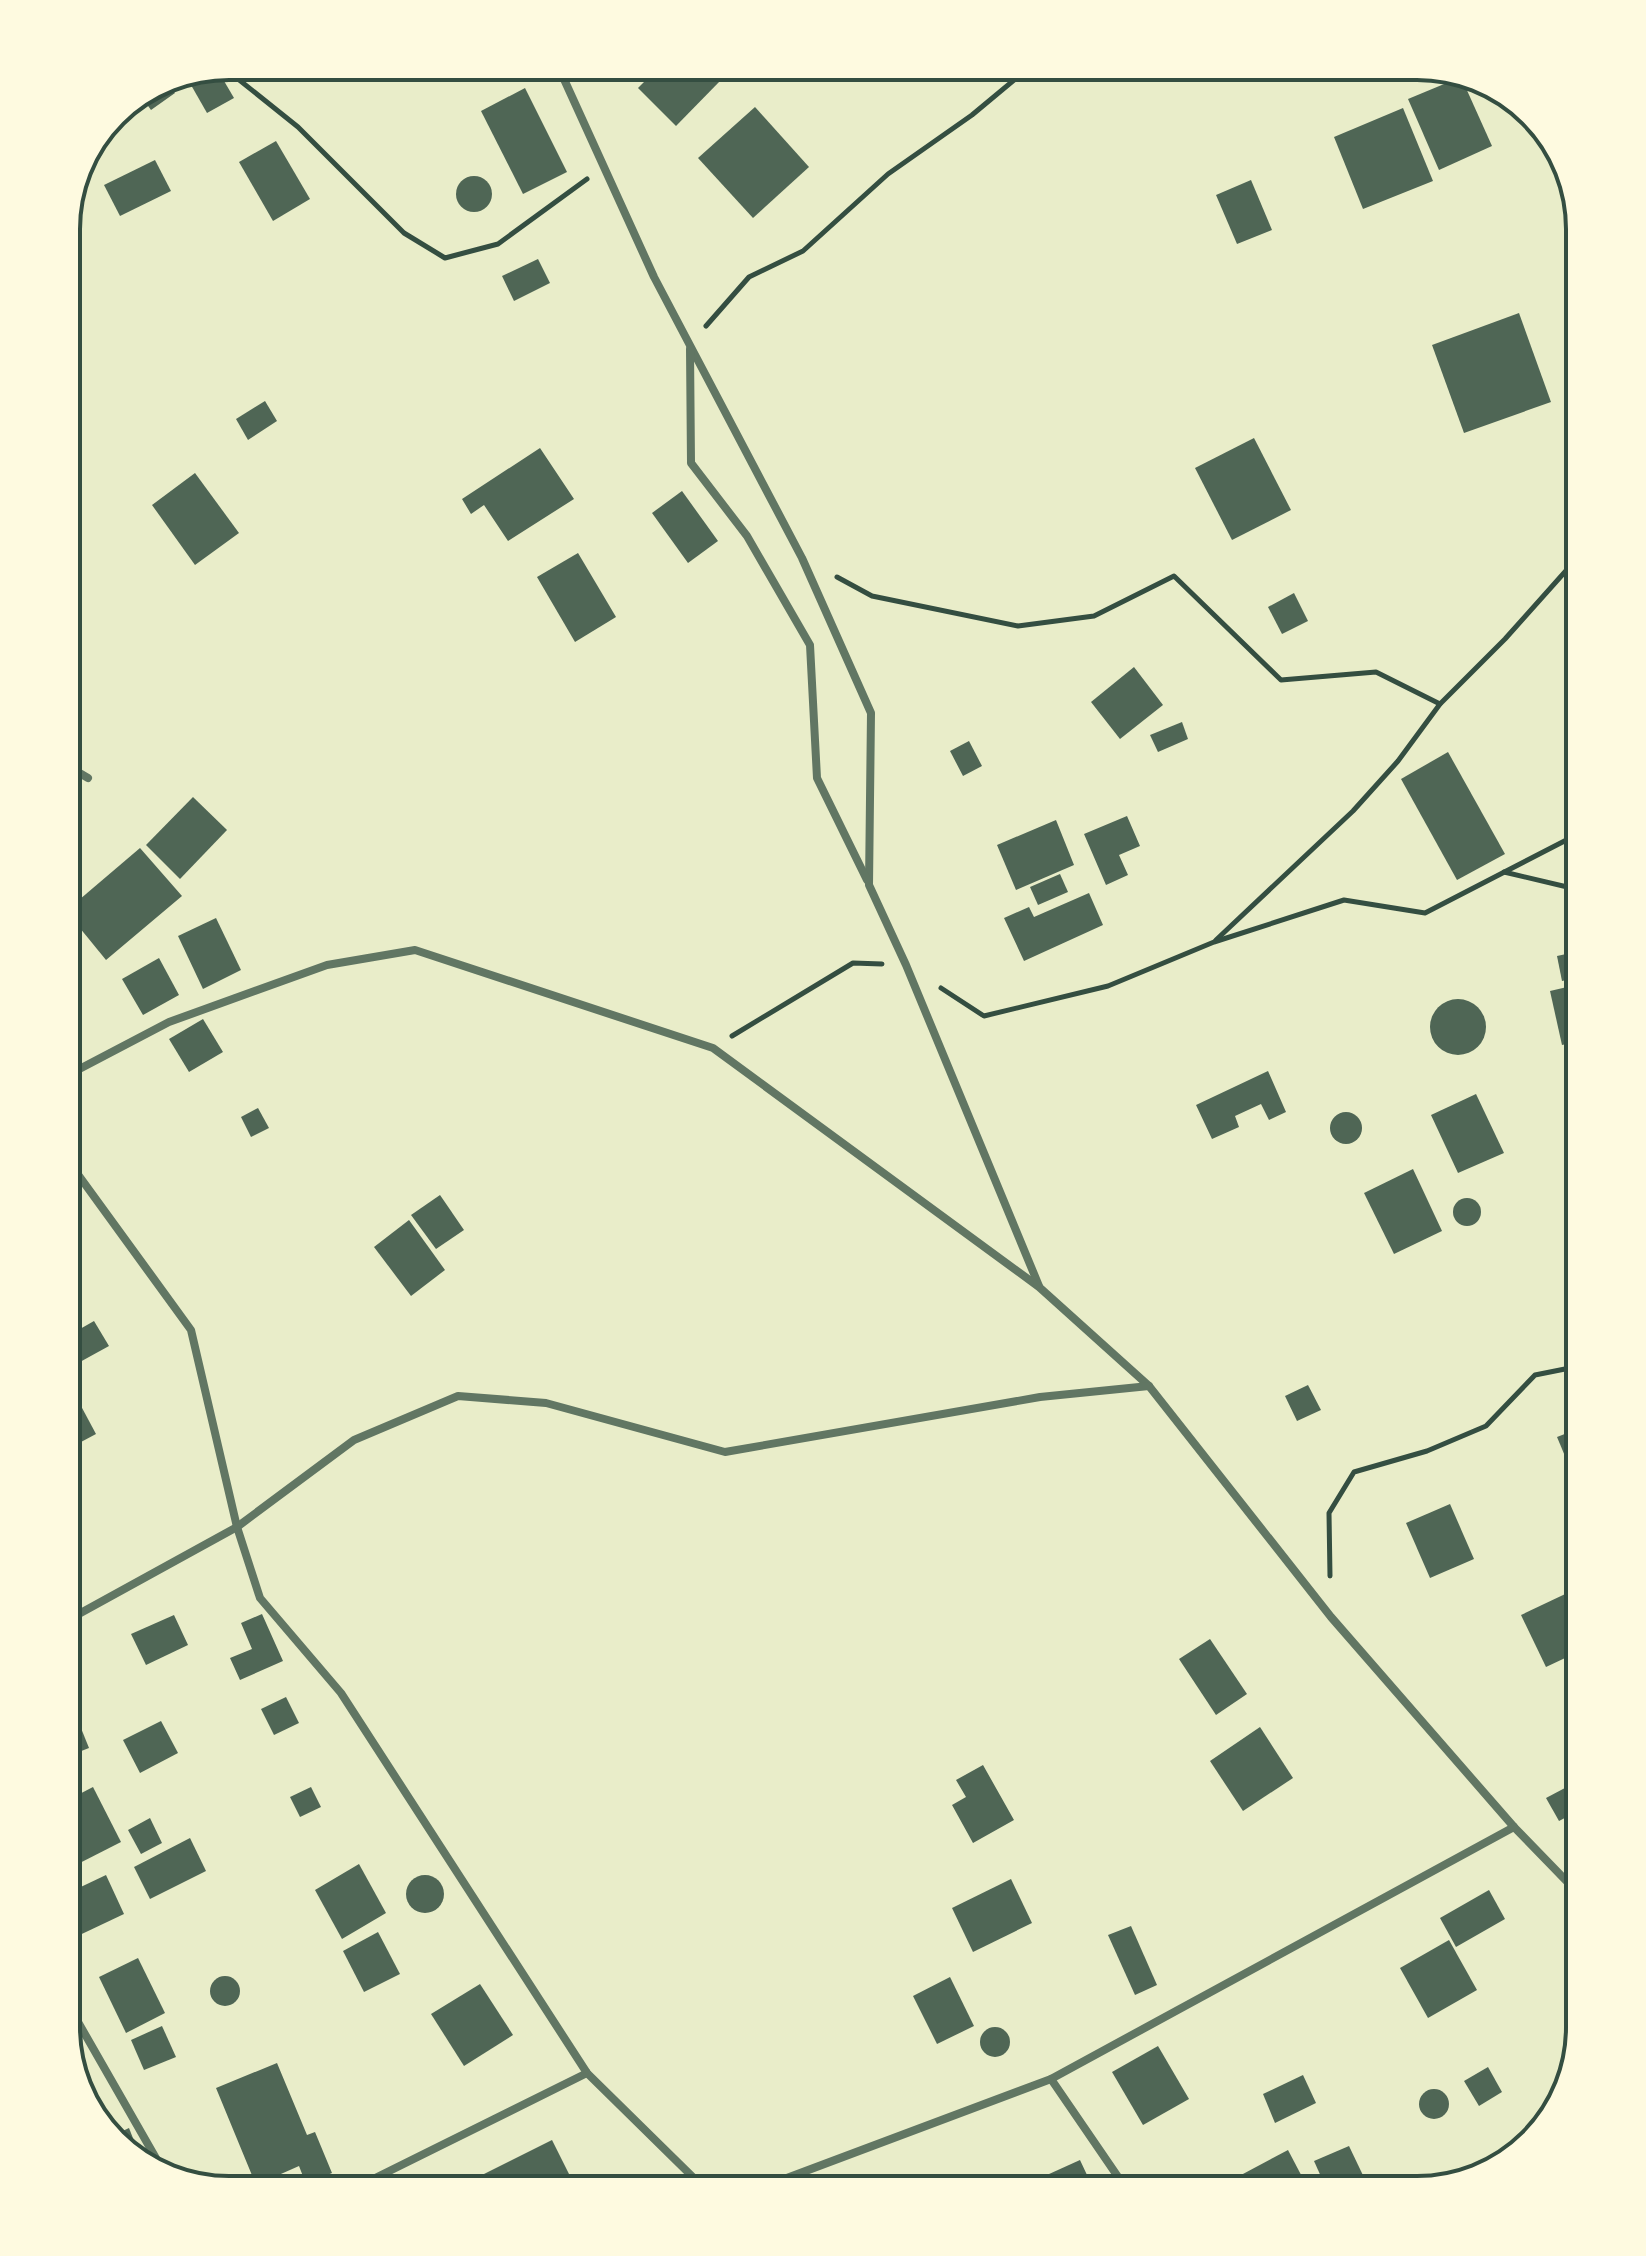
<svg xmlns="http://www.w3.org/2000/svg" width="1646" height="2256" font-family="Montserrat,sans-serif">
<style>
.building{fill:#4f6655}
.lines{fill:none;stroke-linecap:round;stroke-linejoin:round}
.path{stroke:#344e41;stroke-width:5}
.minor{stroke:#617663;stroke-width:8}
.rim{fill:none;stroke:#344e41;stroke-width:4}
</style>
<rect width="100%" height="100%" fill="#e9edc9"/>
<g class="building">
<path d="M260,66H277L264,74Z"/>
<path d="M660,66H707L721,80L676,126L638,88Z"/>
<path d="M1141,66H1179L1149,81Z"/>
<path d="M217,69L234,98L207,113L191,85Z"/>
<path d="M1461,77L1492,146L1439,170L1408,99Z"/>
<path d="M165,80L175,93L151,110L140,95Z"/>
<path d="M525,88L567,172L523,194L481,111Z"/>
<path d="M755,107L809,167L753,218L698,158Z"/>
<path d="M1403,108L1433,181L1363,209L1334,137Z"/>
<path d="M276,141L310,199L273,221L239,162Z"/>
<path d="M155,160L171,191L120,216L104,185Z"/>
<circle cx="474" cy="194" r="18"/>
<path d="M1251,180L1272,230L1237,244L1216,195Z"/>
<path d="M69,208L78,223L66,229V218Z"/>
<path d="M538,259L550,283L514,301L502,276Z"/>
<path d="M1519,313L1551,402L1464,433L1432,345Z"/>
<path d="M265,401L277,421L248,440L236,419Z"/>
<path d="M1254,438L1291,510L1232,540L1195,468Z"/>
<path d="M540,448L574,499L508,541L484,505L471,514L462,499Z"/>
<path d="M195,473L239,533L195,565L152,505Z"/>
<path d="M682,491L718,541L688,563L652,513Z"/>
<path d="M578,553L616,617L575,642L537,577Z"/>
<path d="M1294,593L1308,621L1282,634L1268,607Z"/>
<path d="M1134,667L1163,705L1120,739L1091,702Z"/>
<path d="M1182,722L1188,739L1158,752L1150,735Z"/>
<path d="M969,741L982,766L963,776L950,751Z"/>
<path d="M1448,752L1505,854L1457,880L1401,779Z"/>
<path d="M193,797L227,830L180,879L146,845Z"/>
<path d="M1127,816L1140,846L1119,855L1128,875L1106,885L1084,834Z"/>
<path d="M1056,820L1074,865L1016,890L997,845Z"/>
<path d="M140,848L182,896L106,960L66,911Z"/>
<path d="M1060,874L1068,892L1038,905L1030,887Z"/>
<path d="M1089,893L1103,925L1024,961L1004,918L1029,907L1034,917Z"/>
<path d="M216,918L241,970L203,989L178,936Z"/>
<path d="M1580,951V977L1562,981L1557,956Z"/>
<path d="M159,958L179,995L143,1015L122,979Z"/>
<path d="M1580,984V1041L1562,1045L1550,991Z"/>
<circle cx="1458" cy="1027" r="28"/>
<path d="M203,1019L223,1052L189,1072L169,1039Z"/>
<path d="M1268,1071L1286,1112L1269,1120L1261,1104L1235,1116L1239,1127L1212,1139L1196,1105Z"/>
<path d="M1476,1094L1504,1153L1458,1173L1431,1115Z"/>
<path d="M258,1108L269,1128L251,1137L241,1117Z"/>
<circle cx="1346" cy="1128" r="16"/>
<path d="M1413,1169L1442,1231L1394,1254L1364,1193Z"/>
<path d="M440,1195L464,1230L436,1249L411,1215Z"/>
<circle cx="1467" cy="1212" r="14"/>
<path d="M409,1220L445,1270L411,1296L374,1247Z"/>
<path d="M94,1321L109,1346L69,1368L66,1337Z"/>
<path d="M66,1378L96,1434L66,1450Z"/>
<path d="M1308,1385L1321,1410L1297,1421L1285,1396Z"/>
<path d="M1580,1428V1492L1557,1437Z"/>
<path d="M1450,1504L1474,1559L1430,1578L1406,1523Z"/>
<path d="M1580,1587V1651L1546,1667L1521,1615Z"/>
<path d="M262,1614L283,1661L240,1680L230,1658L252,1649L241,1623Z"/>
<path d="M174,1615L188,1645L146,1665L131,1634Z"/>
<path d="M1210,1639L1247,1694L1216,1715L1179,1659Z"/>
<path d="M66,1691L89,1748L66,1757Z"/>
<path d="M286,1697L299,1723L274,1735L261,1709Z"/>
<path d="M161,1721L178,1753L140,1773L123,1740Z"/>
<path d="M1260,1727L1293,1778L1243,1811L1210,1761Z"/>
<path d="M983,1765L1014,1820L973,1843L952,1805L966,1797L956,1780Z"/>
<path d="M1580,1780V1810L1559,1821L1546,1798Z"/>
<path d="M93,1787L121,1842L66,1870V1801Z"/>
<path d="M311,1787L321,1807L300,1817L290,1797Z"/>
<path d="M150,1818L162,1843L141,1854L128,1830Z"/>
<path d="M190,1838L206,1871L150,1899L134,1867Z"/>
<path d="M359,1864L386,1913L342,1939L315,1890Z"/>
<circle cx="425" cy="1894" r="19"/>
<path d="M106,1875L124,1914L67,1941L66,1894Z"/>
<path d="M1011,1879L1032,1923L973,1952L952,1908Z"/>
<path d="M1489,1890L1505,1919L1456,1947L1440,1918Z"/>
<path d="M1131,1926L1157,1985L1135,1995L1108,1935Z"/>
<path d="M378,1932L400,1974L364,1992L343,1951Z"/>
<path d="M1449,1940L1477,1990L1428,2018L1400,1968Z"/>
<path d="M138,1958L165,2013L126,2033L99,1977Z"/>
<circle cx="225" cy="1991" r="15"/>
<path d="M950,1977L974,2026L937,2044L913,1996Z"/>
<path d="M480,1984L513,2035L464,2066L431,2014Z"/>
<path d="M162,2026L176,2057L144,2070L131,2040Z"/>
<circle cx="995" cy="2042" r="15"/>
<path d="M1158,2046L1189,2099L1143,2125L1112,2072Z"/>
<path d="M277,2063L307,2135L315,2132L332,2173L306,2184L299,2166L256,2185L216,2088Z"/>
<path d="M1488,2067L1502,2092L1479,2106L1464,2081Z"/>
<path d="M1303,2075L1316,2103L1275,2123L1263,2094Z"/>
<circle cx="1434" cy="2104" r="15"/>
<path d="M129,2128L143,2164L114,2135Z"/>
<path d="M552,2140L577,2190H476L472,2180Z"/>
<path d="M1349,2146L1370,2190H1327L1314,2161Z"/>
<path d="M1288,2150L1309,2190H1213Z"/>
<path d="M1080,2160L1094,2190H1030L1027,2184Z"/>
</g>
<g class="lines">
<g class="path">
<path d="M223,67L298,127L404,233L445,258L498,244L587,179"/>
<path d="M706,326L749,277L803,251L888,174L972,115L1031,66"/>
<path d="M837,577L872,596L1018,626L1094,616L1174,576L1281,680L1376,672L1440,704"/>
<path d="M1504,872L1580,890"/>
<path d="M1216,940L1353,811L1398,761L1440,704L1505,639L1580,555"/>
<path d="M941,988L984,1016L1108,986L1214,942L1344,900L1425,913L1580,833"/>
<path d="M732,1036L853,963L882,964"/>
<path d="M1330,1576L1329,1513L1354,1472L1427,1451L1486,1426L1535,1375L1580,1366"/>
</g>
<g class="minor">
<path d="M558,66L654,277L802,558L871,713L869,885L906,965L1039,1286"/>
<path d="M690,349L691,463L747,536L810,645L817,778L867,880"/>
<path d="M66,765L88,778"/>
<path d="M66,1076L169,1022L327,965L415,950L713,1048L1039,1287L1149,1386L1331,1617L1514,1827L1580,1895"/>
<path d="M66,1158L191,1330L237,1527L260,1598L341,1693L587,2073L706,2190"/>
<path d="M66,1621L237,1527L354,1440L458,1396L546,1403L725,1452L1040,1397L1149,1386"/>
<path d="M66,2001L165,2174"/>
<path d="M1051,2079L1127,2190"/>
<path d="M351,2190L587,2073"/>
<path d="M755,2190L1051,2079L1514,1827"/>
</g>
</g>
<path d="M0 0H1646V2256H0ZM229 80H1417A149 149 0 0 1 1566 229V2027A149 149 0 0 1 1417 2176H229A149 149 0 0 1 80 2027V229A149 149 0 0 1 229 80Z" fill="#fefae0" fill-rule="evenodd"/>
<path class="rim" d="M229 80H1417A149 149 0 0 1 1566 229V2027A149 149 0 0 1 1417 2176H229A149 149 0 0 1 80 2027V229A149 149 0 0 1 229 80Z"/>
</svg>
